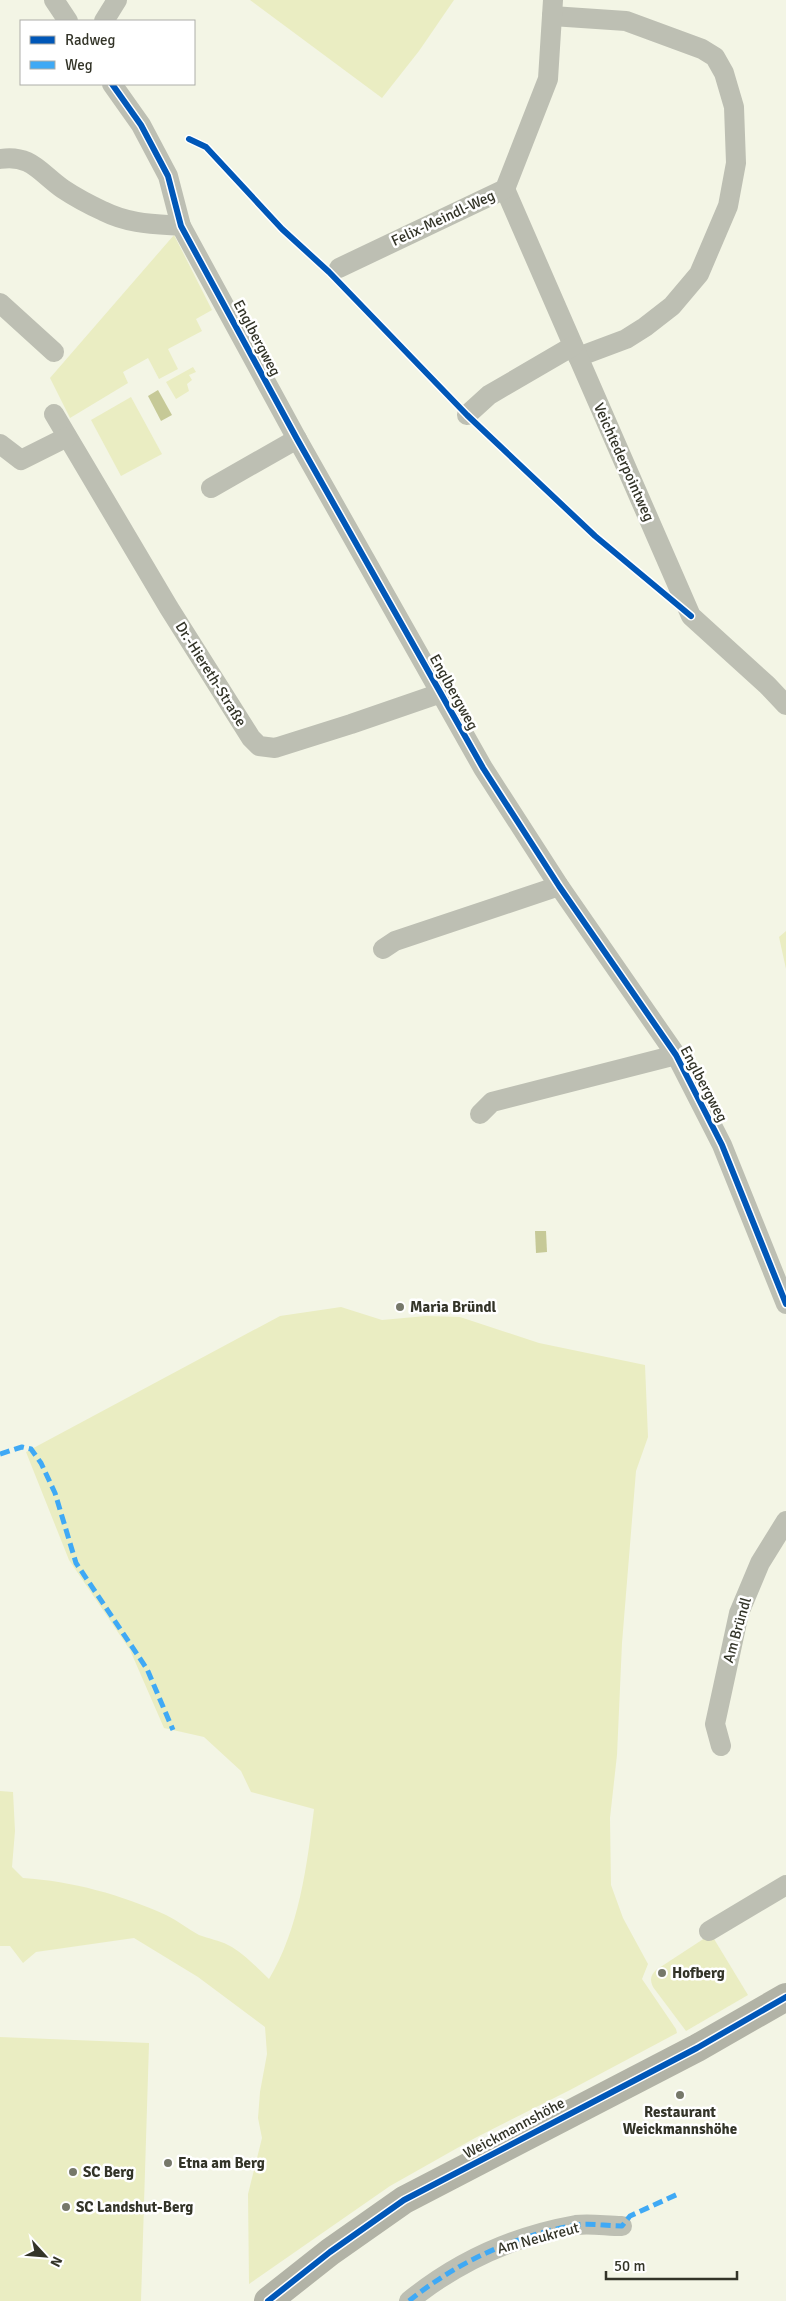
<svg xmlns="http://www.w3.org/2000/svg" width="786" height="2301" font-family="Signika,sans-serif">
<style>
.green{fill:#eaedc2}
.water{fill:#c6c997}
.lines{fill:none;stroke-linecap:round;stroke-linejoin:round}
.street{stroke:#bdbfb3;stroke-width:20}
.secondary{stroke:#b2b3a6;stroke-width:28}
.quiet{stroke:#3fa9f5;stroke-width:5;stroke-dasharray:10 5;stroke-linecap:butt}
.cycleway-casing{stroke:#fff;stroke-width:9}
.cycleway{stroke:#0057b8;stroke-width:6}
.poi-dot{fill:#76786a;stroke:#fff;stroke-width:2}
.labels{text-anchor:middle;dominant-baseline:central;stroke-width:5;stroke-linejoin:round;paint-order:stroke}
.street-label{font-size:15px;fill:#333428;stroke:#fff}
.poi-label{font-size:15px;font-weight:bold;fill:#333428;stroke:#fff;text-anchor:start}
</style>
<rect width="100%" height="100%" fill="#f3f5e5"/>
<g class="green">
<path d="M250,0H454L419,51L382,98Z"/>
<path d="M174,235L212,310L196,319L202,331L168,349L178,369L159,379L148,358L123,372L128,383L70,418L50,378Z"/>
<path d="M193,367L196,372L189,375L192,380L187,384L189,391L176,399L166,382Z"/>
<path d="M131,397L162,454L121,476L91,420Z"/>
<path d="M786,931V969L779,937Z"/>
<path d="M341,1307L382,1320L426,1316L460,1317L539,1343L645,1365L648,1437L636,1471L622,1643L617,1755L610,1818L611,1885L623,1918L648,1964L642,1979L676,2029L677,2033L570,2090L475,2138L390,2186L249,2284L248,2194L262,2138L258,2118L260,2092L267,2054L265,2027L198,1977L134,1938L36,1952L23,1963L10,1946H0V1791L13,1792L15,1831L12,1867L23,1878C72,1881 122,1895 166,1915C178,1921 188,1929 199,1935C209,1939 219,1940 228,1945C244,1953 256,1967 269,1979C299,1929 307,1866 314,1809L251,1792L241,1771L204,1737L164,1728L130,1650L69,1560L26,1452L280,1316Z"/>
<path d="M711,1934L748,1995L686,2031L653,1987C650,1980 650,1976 656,1970Z"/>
<path d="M0,2037L149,2043L141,2301H0Z"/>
</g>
<g class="water">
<path d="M158,390L172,415L161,421L148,396Z"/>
<path d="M535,1231H546L547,1252L536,1253Z"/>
</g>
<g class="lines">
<g class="street">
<path d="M54,0L68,21"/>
<path d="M552,16L626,21L702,49L715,57L724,73L734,107L736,163L728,206L699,274L672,306L645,327L626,339L578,357"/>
<path d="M104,21L117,0"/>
<path d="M112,84L141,125L168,176L181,226L297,439L483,768L559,886L676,1055L722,1145L786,1304"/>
<path d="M0,159C31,154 40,173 63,189C75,197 90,205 103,211C129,224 153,224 181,226"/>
<path d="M505,189L691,616L767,685L786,705"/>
<path d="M339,268L505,189L548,79L553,0"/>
<path d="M0,303L54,352"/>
<path d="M54,414L169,608L251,738L259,746L275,748L351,724L441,693"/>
<path d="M467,415L489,395L573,346"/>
<path d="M0,444L21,460L67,437"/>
<path d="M211,488L297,439"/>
<path d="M383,949L395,941L559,886"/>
<path d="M480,1114L492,1102L676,1055"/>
<path d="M721,1746L715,1724L739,1613L760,1563L786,1521"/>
<path d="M709,1931L786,1885"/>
<path d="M409,2301C457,2262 514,2236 576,2225C590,2223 607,2226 622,2226"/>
</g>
<path class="secondary" d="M268,2301L330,2252L404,2200L697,2048L786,1997"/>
<g class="quiet">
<path d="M0,1454L22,1447L31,1449L41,1463L55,1493L76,1563L147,1669L173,1730"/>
<path d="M409,2301C457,2262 514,2236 576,2225C590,2223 607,2226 622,2226L630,2216L678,2194"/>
</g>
<g class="cycleway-casing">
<g id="cycleway">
<path d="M112,84L141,125L168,176L181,226L297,439L483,768L559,886L676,1055L722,1145L786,1304"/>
<path d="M189,139L206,147L282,229L329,272L467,415L595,536L691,616"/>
<path d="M268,2301L330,2252L404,2200L697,2048L786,1997"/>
</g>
</g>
<use href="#cycleway" class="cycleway"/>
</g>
<g class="poi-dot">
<circle cx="400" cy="1307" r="5"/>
<circle cx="662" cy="1973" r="5"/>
<circle cx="680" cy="2095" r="5"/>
<circle cx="168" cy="2163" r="5"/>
<circle cx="73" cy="2172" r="5"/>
<circle cx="66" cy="2207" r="5"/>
</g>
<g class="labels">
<g class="street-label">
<text transform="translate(443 218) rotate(-25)">Felix-Meindl-Weg</text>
<text transform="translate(257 338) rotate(62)">Englbergweg</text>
<text transform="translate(624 462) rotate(66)">Veichtederpointweg</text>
<text transform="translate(211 674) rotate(58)">Dr.-Hiereth-Straße</text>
<text transform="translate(454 692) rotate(61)">Englbergweg</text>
<text transform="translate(704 1084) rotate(62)">Englbergweg</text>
<text transform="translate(737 1630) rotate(-74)">Am Bründl</text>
<text transform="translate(514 2128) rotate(-28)">Weickmannshöhe</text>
<text transform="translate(538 2238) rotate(-15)">Am Neukreut</text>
</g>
<g class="poi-label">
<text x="410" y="1307">Maria Bründl</text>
<text x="672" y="1973">Hofberg</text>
<text x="680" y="2112" text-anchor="middle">Restaurant<tspan x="680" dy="17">Weickmannshöhe</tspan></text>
<text x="178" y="2163">Etna am Berg</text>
<text x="83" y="2172">SC Berg</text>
<text x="76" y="2207">SC Landshut-Berg</text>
</g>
</g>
<rect x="20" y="20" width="175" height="65" fill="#ffffff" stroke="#adaea9"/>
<rect x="30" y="36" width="25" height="8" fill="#0057b8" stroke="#adaea9"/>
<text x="65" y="45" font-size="15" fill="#333428">Radweg</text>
<rect x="30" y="61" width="25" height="8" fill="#3fa9f5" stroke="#adaea9"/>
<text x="65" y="70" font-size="15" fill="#333428">Weg</text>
<g transform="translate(45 2256) rotate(116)" stroke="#ffffff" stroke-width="4" paint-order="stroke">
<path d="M0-4L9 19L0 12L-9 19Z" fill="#333428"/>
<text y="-8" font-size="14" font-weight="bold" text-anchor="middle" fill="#333428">N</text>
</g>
<path d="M606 2271v8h131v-8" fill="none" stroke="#333428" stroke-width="2.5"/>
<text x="614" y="2271" font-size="15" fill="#333428" stroke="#ffffff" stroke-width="4" paint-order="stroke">50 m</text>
</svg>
